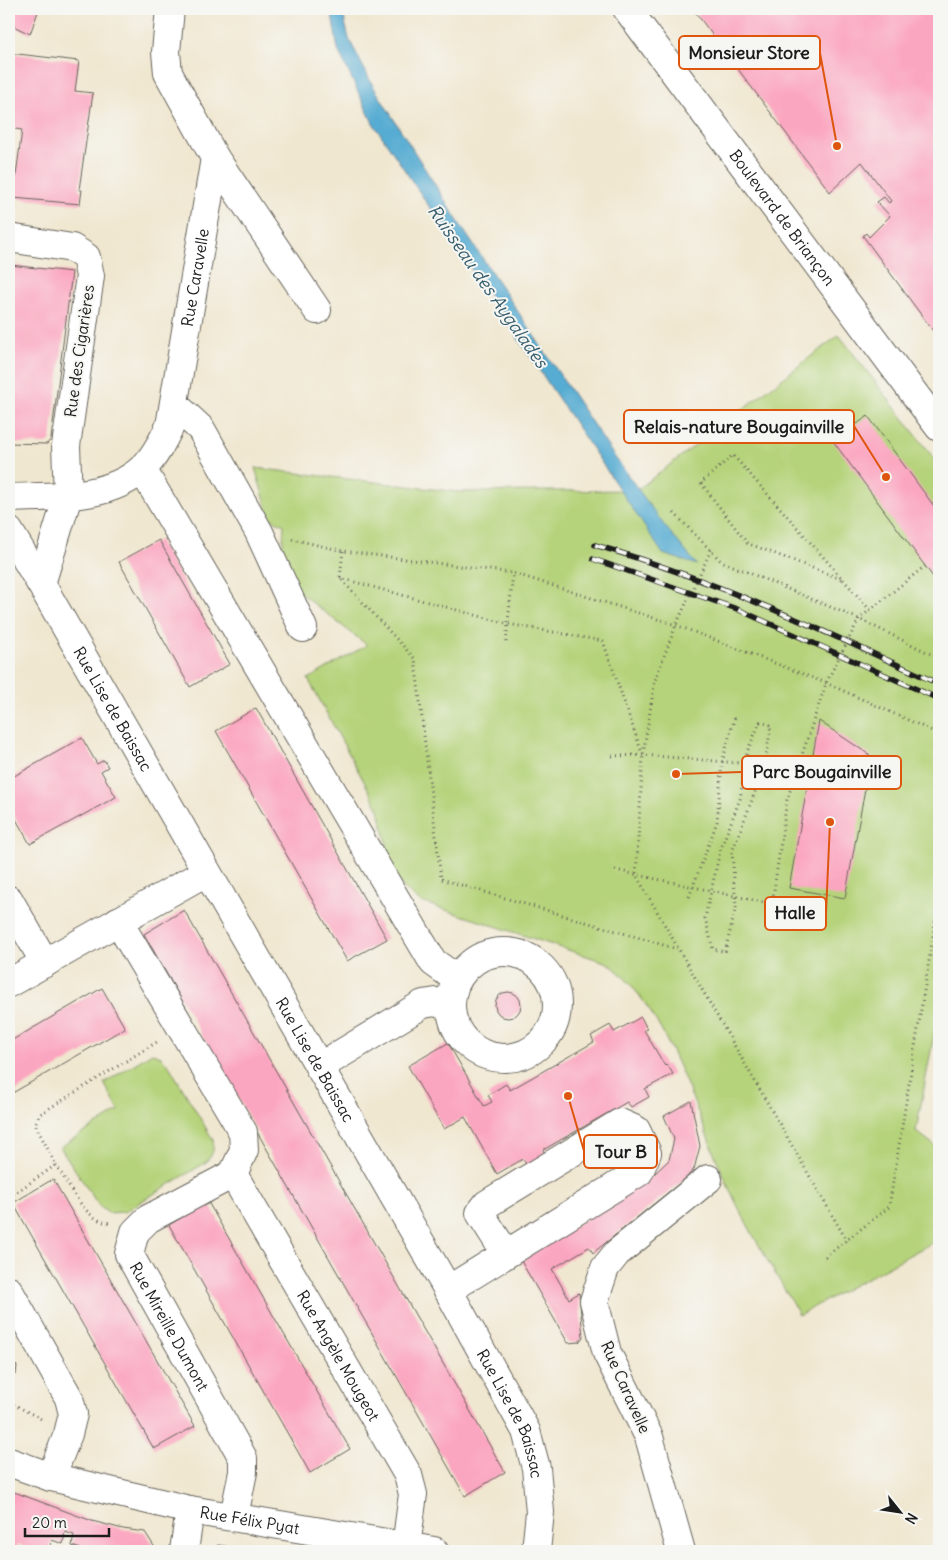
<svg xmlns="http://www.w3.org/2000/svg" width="948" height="1560" font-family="Delius,sans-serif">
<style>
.green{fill:#b5d37a;stroke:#68784b}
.water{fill:#56acd2;stroke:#396477}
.building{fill:#fba6c0}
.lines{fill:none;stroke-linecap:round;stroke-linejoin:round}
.minor-casing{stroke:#66635b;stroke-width:30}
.path{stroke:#66635b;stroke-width:3;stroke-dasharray:1 4;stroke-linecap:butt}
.minor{stroke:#fff;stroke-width:28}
.rail-casing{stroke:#1c1c1c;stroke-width:5.5}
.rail{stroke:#f6f6f2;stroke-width:4;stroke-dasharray:11;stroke-linecap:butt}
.labels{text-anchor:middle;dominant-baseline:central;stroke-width:4;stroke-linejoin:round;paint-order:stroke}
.street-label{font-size:16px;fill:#1c1c1c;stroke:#f6f6f2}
.water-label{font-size:18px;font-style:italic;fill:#365d6e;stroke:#f6f6f2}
.leader{fill:none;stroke:#de560d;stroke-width:2}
.callout-dot{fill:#de560d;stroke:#f6f6f2;stroke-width:2}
.callout{fill:#f6f6f2;stroke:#de560d;stroke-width:2}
.callout-label{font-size:18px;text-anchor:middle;font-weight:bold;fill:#1c1c1c}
</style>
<rect width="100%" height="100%" fill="#f6f6f2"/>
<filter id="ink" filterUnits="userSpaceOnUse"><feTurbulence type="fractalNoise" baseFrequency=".02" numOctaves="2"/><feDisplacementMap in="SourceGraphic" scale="10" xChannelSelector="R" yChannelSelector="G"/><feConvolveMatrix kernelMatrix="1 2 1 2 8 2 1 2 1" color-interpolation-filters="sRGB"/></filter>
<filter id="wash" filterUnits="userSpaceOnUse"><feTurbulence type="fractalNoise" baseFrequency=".0096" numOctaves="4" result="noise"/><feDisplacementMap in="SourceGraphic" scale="20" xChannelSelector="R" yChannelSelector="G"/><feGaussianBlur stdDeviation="1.12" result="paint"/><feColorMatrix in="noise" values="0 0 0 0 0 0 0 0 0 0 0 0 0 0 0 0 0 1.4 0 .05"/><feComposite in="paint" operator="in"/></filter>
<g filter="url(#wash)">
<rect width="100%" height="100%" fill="#f0e7d0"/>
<g class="green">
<path d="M839,335L939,465V1008L916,1131L939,1149V1239L799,1315C776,1273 749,1232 729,1188C697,1120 669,1009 608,963L421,902C409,894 400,885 393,872L379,809L308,679L367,645L291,586L282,555L284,525L270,518L255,468L458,492L637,490Z"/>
<path d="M152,1053L159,1055L168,1064L213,1140C215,1151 212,1155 205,1163L124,1212L108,1213L99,1206L60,1147L119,1111L104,1083Z"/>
</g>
<path class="water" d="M331,9H342L349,39L373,86L461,226L614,456L664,525L697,565L663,554L373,123L338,50Z"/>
<g id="blocks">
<g class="building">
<path d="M9,9H39L30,34L9,24Z"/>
<path d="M693,9H933L939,15V339L863,236L866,233L869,237L890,216L877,202L884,197L889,203L891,201L862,162L830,192Z"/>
<path d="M9,53L79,61L75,91L93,93L79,190H82L80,204L13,198L22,130L9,128Z"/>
<path d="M10,265L72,272L51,439L47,444L9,443Z"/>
<path d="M868,416L939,513V585L833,441Z"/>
<path d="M159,540L230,664L190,687L119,562Z"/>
<path d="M256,708L387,939L347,961L216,731Z"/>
<path d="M819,721L871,756L845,898L789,888Z"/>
<path d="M82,738L97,764L104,760L108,767L101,771L116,797L30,844L9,807V779Z"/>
<path d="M184,910L505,1472L465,1496L144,934Z"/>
<path d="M102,988L125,1028L9,1095V1042Z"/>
<circle cx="508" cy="1005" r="13"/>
<path d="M641,1017L647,1029L644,1030L665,1066L667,1064L673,1074L645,1089L649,1097L631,1107L627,1102L543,1150L546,1155L527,1166L523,1159L497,1174L465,1117L444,1129L408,1066L448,1043L484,1106L492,1102L488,1095L506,1084L510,1090L594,1042L591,1036L610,1025L614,1032Z"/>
<path d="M691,1101L700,1146L694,1169L686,1178L593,1253L589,1247L552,1269L569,1299L579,1293L583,1337L579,1342L568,1343L521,1261L653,1175L669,1160L674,1139L664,1116Z"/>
<path d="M53,1179L195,1426L154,1449L13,1203Z"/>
<path d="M208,1202L350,1449L310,1473L169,1225Z"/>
<path d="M9,1363L17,1366L16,1374L9,1375Z"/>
<path d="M9,1490L92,1521L123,1529L145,1532L157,1551H81V1549L72,1546L74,1535L65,1532L63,1544L52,1540L50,1551H34L18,1544L17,1551H9Z"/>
<path d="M218,1545L252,1550V1551H209Z"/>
</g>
</g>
</g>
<g filter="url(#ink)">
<use href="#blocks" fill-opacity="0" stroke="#66635b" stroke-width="1"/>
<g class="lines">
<g class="minor-casing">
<g id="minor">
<path id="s1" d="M627,9L939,427"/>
<path d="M215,158L317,310"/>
<path d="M9,238L72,248L86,257L90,276L66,446L68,496L41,584"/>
<path d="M174,404L201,429L259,532L303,628"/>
<path d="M142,469L433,962L447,972L460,975"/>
<path id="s2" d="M9,498C52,496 109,500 143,468C155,457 163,440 170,426L215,158L168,73L166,52L170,9"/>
<path id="s3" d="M9,531L41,584L448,1290L526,1431L536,1468L540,1512L536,1551"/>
<path d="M9,900L45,963"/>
<path id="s4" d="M118,921L243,1132L244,1150L233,1174L148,1219L135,1232L129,1254L243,1458V1472L234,1516"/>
<circle cx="504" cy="1005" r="53"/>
<path d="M9,983L206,872"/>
<path d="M319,1067L423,1004L436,1002L451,1008"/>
<path id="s5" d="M233,1174L408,1475L413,1494L406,1547"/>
<path d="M448,1290L639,1172L647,1153L636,1130L620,1123L487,1204L480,1213L506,1254"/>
<path d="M9,1291L69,1398L73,1414L68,1434L51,1477"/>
<path id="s6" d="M9,1462L51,1477L190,1510L434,1551"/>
<path d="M184,1551L190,1510"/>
<path d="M681,1551L649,1437L607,1353L594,1301L605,1268L617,1253L708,1179"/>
</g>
</g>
<g class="path">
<path d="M674,513L721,561L859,619L939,658"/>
<path d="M292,539L343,551L513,573L676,625L826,683L939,734"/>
<path d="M711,550L676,625L655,680L643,755L636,875L847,1241"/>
<path d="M343,551L340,578L415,659L441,879L677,949"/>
<path d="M340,578L508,624L603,641L642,753"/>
<path d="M841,579L747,543L701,483L733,455L870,610"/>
<path d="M506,642L513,573"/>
<path d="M760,722L771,725L765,766L732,852L736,907L725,952L713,949L705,918L720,851L740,799L747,752Z"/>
<path d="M612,756L643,755L798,768"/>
<path d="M615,870L772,904L787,800L826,683L859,619L925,566"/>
<path d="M689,897L717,822L722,763L735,716"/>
<path d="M56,1165C69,1184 85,1222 110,1223"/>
<path d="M9,1197L56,1165L35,1124L40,1114L157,1042"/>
<path d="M825,1257L889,1207L939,899"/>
<path d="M9,1402L43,1420"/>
</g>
<use href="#minor" class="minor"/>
<g class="rail-casing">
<g id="rail">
<path d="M595,545C715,580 827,632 939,684"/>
<path d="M593,559L737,609L939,699"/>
</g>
</g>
<use href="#rail" class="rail"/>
</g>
</g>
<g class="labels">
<g class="street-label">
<text stroke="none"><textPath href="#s1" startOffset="260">Boulevard de Briançon</textPath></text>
<text stroke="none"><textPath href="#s2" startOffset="341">Rue Caravelle</textPath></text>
<text transform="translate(79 351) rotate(-82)">Rue des Cigarières</text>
<text stroke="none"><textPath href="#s3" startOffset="206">Rue Lise de Baissac</textPath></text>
<text stroke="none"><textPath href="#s3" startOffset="611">Rue Lise de Baissac</textPath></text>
<text stroke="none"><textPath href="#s4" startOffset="510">Rue Mireille Dumont</textPath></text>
<text stroke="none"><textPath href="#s5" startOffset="210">Rue Angèle Mougeot</textPath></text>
<text transform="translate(626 1387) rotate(66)">Rue Caravelle</text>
<text stroke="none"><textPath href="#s3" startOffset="1016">Rue Lise de Baissac</textPath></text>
<text stroke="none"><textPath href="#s6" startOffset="248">Rue Félix Pyat</textPath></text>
</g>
<g class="water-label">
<text transform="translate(488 286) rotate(55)">Ruisseau des Aygalades</text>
</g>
</g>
<path class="leader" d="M837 146L820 53M886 477L854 426M676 774L742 772M830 822L826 913M568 1096L584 1151"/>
<g class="callout-dot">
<circle cx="837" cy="146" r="5"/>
<circle cx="886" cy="477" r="5"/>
<circle cx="676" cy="774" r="5"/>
<circle cx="830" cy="822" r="5"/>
<circle cx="568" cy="1096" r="5"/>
</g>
<g class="callout">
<rect x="679" y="36" width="141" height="33" rx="5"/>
<rect x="624" y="410" width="230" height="33" rx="5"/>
<rect x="742" y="756" width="159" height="33" rx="5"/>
<rect x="765" y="897" width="61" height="33" rx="5"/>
<rect x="584" y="1135" width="73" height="33" rx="5"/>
</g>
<g class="callout-label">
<text x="749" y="59">Monsieur Store</text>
<text x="739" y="433">Relais-nature Bougainville</text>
<text x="822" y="778">Parc Bougainville</text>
<text x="795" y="919">Halle</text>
<text x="621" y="1158">Tour B</text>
</g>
<rect width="948" height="1560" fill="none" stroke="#f6f6f2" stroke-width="30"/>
<g transform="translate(900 1512) rotate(120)" stroke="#f6f6f2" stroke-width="4" paint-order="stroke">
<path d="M0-4L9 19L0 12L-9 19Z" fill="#1c1c1c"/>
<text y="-8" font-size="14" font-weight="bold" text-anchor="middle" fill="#1c1c1c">N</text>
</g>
<path d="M25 1528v8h84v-8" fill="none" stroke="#1c1c1c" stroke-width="2.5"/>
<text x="32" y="1528" font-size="15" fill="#1c1c1c" stroke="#f6f6f2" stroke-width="4" paint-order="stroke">20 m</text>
</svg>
